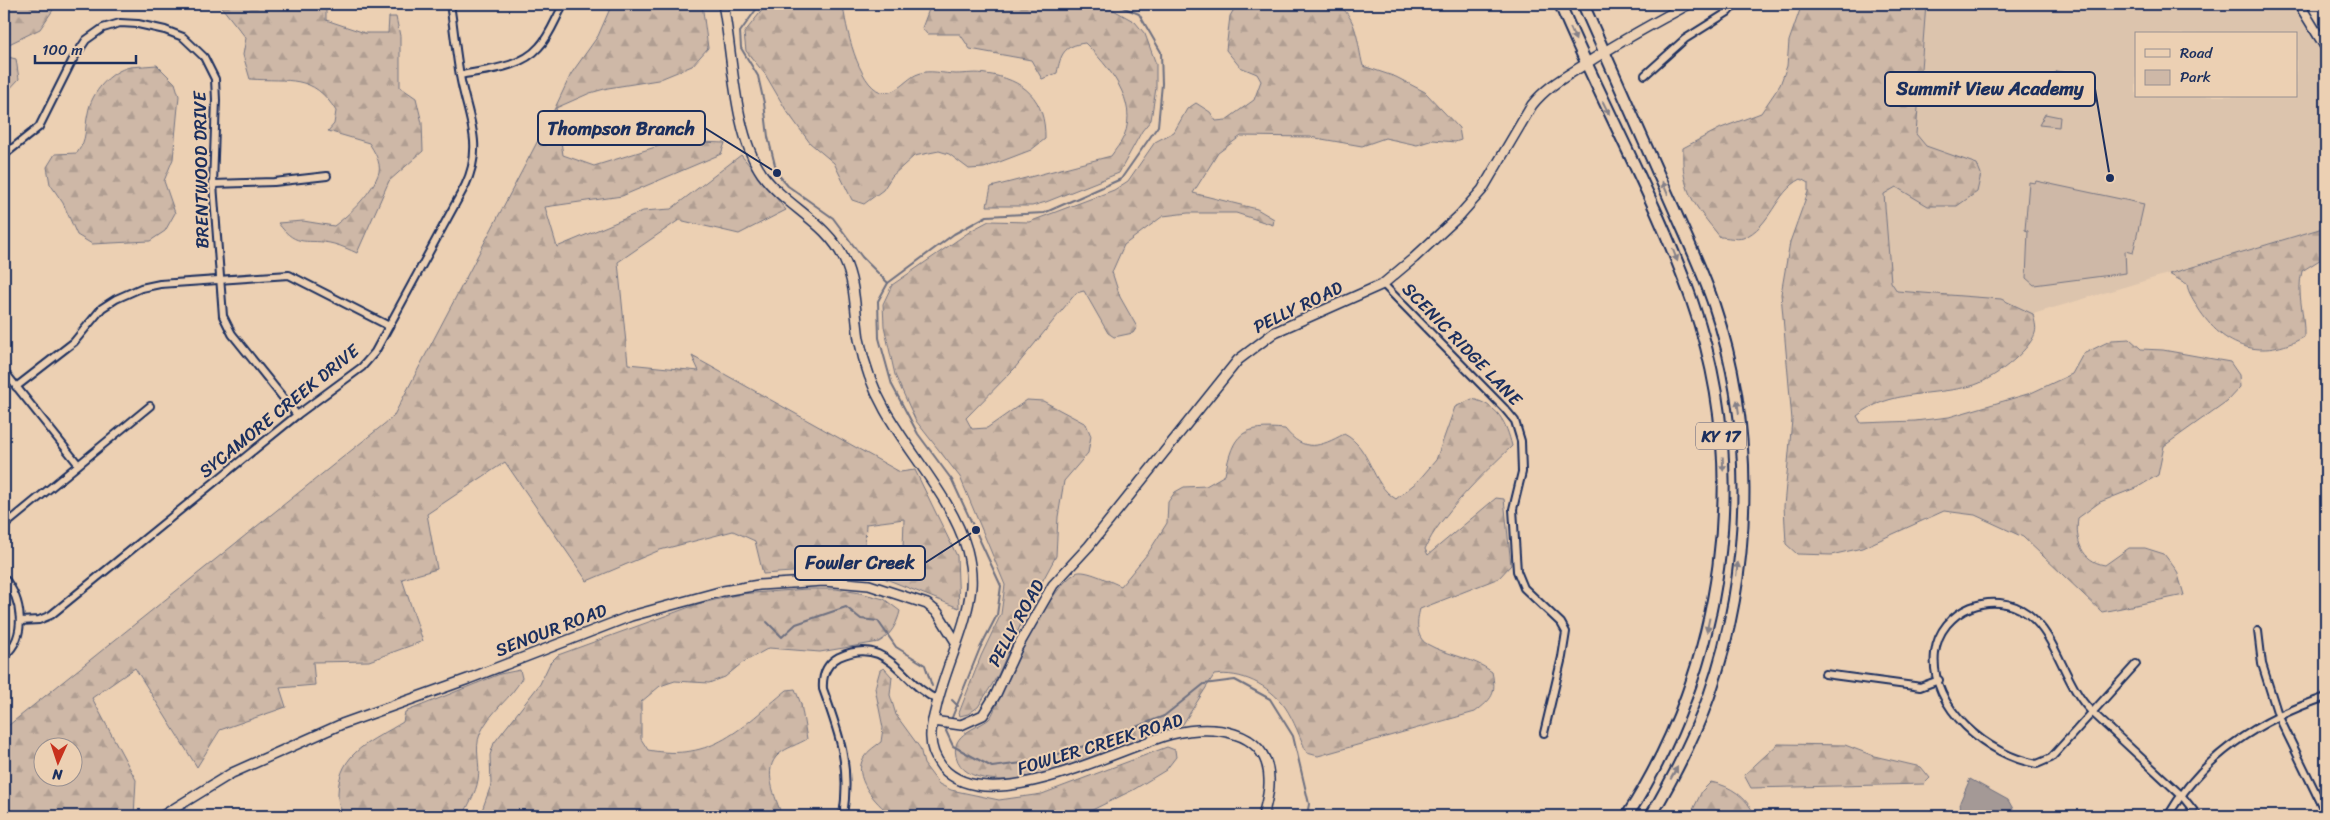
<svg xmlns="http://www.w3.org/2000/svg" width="2330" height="820" font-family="Sriracha,sans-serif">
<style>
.built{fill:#dcc4ad;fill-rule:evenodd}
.forest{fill:url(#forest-firs);stroke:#747482;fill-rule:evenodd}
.park{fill:#ceb8a7;stroke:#747482}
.water{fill:#a49996;stroke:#6d6f80}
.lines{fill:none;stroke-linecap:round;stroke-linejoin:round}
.stream{stroke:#6d6f80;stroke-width:2}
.street-casing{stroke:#1b2f5e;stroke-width:10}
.secondary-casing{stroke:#1b2f5e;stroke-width:12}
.primary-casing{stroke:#1b2f5e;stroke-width:14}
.street{stroke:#ecd0b3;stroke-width:6}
.secondary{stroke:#ecd0b3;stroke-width:9}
.primary{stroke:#ecd0b3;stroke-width:10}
.oneway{fill:#848088}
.labels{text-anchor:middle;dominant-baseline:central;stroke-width:4;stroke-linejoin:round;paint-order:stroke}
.shield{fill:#ecd0b3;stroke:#5a5f78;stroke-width:1}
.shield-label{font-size:16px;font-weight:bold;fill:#1b2f5e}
.street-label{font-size:18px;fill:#1b2f5e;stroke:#ecd0b3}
.leader{fill:none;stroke:#1b2f5e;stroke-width:2}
.callout-dot{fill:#1b2f5e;stroke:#ecd0b3;stroke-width:2}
.callout{fill:#ecd0b3;stroke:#1b2f5e;stroke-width:2}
.callout-label{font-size:19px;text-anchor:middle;font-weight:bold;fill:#1b2f5e}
</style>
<defs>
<pattern id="forest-firs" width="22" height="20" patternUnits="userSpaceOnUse" patternTransform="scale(1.25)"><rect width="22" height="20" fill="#ceb8a7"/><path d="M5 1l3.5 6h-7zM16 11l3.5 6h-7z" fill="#b09e92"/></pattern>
</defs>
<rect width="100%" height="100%" fill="#ecd0b3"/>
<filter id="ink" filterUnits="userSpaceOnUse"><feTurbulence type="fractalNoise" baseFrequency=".02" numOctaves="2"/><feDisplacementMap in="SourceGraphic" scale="10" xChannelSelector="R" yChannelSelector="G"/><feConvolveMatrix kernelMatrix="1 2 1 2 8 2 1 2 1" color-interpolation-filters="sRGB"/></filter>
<g filter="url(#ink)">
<path class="built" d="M1926,4H2299L2326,48V227L1888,357L1874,185L1913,171ZM2136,34H2296V96H2136Z"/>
<g class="forest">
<path d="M4,4H57L40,29L7,45L4,51Z"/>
<path d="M219,4H329L326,7V20L365,33H388L389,17H396L400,36V87L416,98L422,123L423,151L389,181L357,253C350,250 342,246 334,244C307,237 298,250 278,223L303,221L334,226C350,214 373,192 379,172C381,162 374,151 369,143L328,131L334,124L336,111C313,73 289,82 250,79L243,55L246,38Z"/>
<path d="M612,4H702L708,48L692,66L658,80L608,88L590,93L556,108L563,155L594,166L675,141L725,143L721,154L622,196L545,207L557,247L643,211L671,209L741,155L786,210L739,234L679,220L618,262L628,364L699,371L692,356L900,472L915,470L957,556L959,608L881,577L903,548L904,519L866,524L864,567L763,574L755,541L733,531L660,550L587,581L505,462L427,514L437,569L402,579L423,641L369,661L313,662L315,685L280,688L286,707L220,730L197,767L135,668L92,698L136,780L134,816H4V729L393,417L555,108L571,74L598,36ZM42,748H72V778H42Z"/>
<path d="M767,4H843C845,25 858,85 881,92C896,96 906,78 918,74C929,69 944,74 956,74C966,74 976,72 986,74C1024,79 1046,99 1045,139L1031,150L984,168L969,169L949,154L939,151L914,156L892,176L883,190L864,204L852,200L834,163L810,143L786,110L765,74L746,51L744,33Z"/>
<path d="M931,4H1103L1135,22L1145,34L1156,64V88L1151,120L1142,131L1119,173L1046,202L1032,206H987L991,187L1111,156C1115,150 1121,143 1124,136C1139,101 1108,66 1085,43C1063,46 1061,54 1057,73L1042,79L1031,60L970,49L960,34H927L922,28Z"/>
<path d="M1237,4H1336C1358,16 1357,44 1363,66L1396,77L1425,92L1459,128L1461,140L1455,142L1433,140L1417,145L1385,138L1362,146L1310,137L1241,136L1218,153L1193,193L1257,209L1274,219L1273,225L1236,213H1188L1163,216L1124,245L1112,272L1120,297L1137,327L1133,333L1114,337L1108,333L1084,291L1076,293L1014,369L966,418L972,429L987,428L1027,400L1043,401L1086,424L1091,436L1088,453L1064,481L1058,517L1056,556L1030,604L998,675L978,707L968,714L960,716L959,713L981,656L1001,614L1005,585L960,477L916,421L895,375L884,326L883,304L892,285L972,230L989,221L1029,222L1114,190L1128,181L1155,142L1174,132L1187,109L1196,103L1210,112L1216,121L1226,120L1254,100L1261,81L1257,74L1240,67L1226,50L1230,16Z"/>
<path d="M1802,4H1926L1916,134L1926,146L1977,164L1981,174L1977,192L1957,206H1928L1896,187L1884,194L1891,282L1897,291L2001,299L2033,314C2034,320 2037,327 2035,333C2030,351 1990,382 1971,386C1933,396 1889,390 1857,416L1861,423L1915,421L1949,417L2031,393L2072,374L2083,354L2112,340L2130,339L2141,349L2163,350L2230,362L2239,375L2240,387L2227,401L2164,446L2158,475L2138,487L2100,502L2078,518C2075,540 2081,561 2105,565L2129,548H2145L2164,554L2177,571L2184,595L2102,612L2023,537L1975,515L1944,511L1862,548L1831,555L1797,554L1786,544L1784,506L1792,420L1781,294L1790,242L1808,192V183L1801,179C1775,192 1771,227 1743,238C1737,240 1726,237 1720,237C1694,204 1681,192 1683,148L1721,128L1761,113L1780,85L1787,66L1789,41Z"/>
<path d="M4,56L16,59L19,79L4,95Z"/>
<path d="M157,65L175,83L179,96L173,159L164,181L175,213L165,231L150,241L92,244L77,235L63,203L50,184L47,167L55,154L77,153C88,138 84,130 88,113C91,93 110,71 130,67C139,66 148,66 157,65Z"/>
<path d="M2326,227V256L2302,271C2296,295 2305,313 2304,337C2262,361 2223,348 2198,308C2194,300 2188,293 2187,284L2169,274Z"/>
<path d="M1472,399C1498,405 1506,422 1512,446C1485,472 1439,516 1425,549L1428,555L1496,498L1504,499L1511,565L1499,578L1420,609C1417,620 1415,637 1427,644C1448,656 1473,657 1492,672C1497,694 1492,699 1475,712L1318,756L1307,753C1300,738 1294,720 1285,707C1269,685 1241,671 1214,675L1183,724L1034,778C1012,780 963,786 956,756C951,733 977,729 989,719C993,715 996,705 999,699C1014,668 1047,590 1076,573C1084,568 1111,582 1121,586L1148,553L1167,523L1168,502L1175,492L1184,487L1206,486L1225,475C1233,433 1242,425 1285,429C1304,453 1320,447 1344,434C1372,448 1370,484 1396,499L1418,481L1436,460L1455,407Z"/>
<path d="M807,589H836L860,593L884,599L900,611C897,624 891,635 879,642L820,652L769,648L742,663L725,677L709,683L675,681L660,686L641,702V739L648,750C714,762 740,728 787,690L795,689L801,704L807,739C799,744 786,748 779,754C761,769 776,798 782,816L702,814L698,816H480L491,785L490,755L494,743L540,684L550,663L558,655L698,604L740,594Z"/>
<path d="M884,668L892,677L890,695L896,715L920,748L924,764L939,784L951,790L999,800L1042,794L1167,747L1175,750L1176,757L1166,770L1133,790L1080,816H894C879,808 854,780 862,761C865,753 874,747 881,742L883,728L875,688L880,670Z"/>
<path d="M520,670L522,678C512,698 489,712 480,734C474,749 481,765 478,780C476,793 468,805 463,816H349C339,811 338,804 338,793C339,751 373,741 403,722L405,712L500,674Z"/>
<path d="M1778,744L1845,745L1874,756L1921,767L1930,778L1924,784L1751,788L1744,775Z"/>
<path d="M1711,782C1731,786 1747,797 1755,816H1690L1702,791Z"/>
</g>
<g class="park">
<path d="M2056,71L2068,73L2065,93L2049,91L2051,78Z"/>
<path d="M2045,114L2060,117L2059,127L2039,125Z"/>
<path d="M2036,181L2144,204L2133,253L2125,251L2126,273L2034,285L2026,278L2028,231L2025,230L2029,182L2035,183Z"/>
</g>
<path class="water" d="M1970,779L2008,800L2017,816H1961L1960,802Z"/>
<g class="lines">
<g class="stream">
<path d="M760,4L740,32L741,48L758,76L764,103L768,137L777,173L788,186L833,218L862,257L888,283"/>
<path d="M767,622L782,637L796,624L846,607L861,619L878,621L896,647L925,665L932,686"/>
<path d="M952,700L958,706"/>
<path d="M951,720L980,648L997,615L1001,586L952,480L918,434L892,385L879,338L878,301L888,283L954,234L987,216L1044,213L1121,179L1158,126L1162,84L1161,52L1139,14L1115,4"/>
<path d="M948,727L946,731L953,746L992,767L1036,761L1097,742L1164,716L1204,684L1235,680L1270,699L1293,736L1309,804L1307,816"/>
</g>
<g class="street-casing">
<g id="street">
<path d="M460,75C486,70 521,68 539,47C550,36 556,17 564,4"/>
<path d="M1645,75L1685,39L1728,12L1735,4"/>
<path d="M4,155L39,127L72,61L86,40L103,28L120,23L138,24L165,30L183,37L204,57L215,79L216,100L213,184L223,316L232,334L297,415"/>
<path d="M213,184L274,182L327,176"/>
<path d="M1383,284L1505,409L1515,421L1521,441L1522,472L1513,509L1517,571L1524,588L1561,623L1566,632L1562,657L1544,733"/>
<path d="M4,371L78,464"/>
<path d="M16,387L74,342L102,308L116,299L141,288L160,284L289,275L389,326"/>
<path d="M4,526L150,406"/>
<path d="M4,578C22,599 28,636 4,656"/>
<path d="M20,621L39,620L51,615L297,415L362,367L375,352L465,186C484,146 469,120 461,81C456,55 454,29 450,4"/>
<path d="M2258,631L2262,664L2278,715L2326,814"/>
<path d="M2136,664L2051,758L2037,764C1989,756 1929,708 1935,653C1940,609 1994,588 2028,614C2058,637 2064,685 2092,712L2182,796L2198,816"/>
<path d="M1825,674L1914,686L1920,687L1939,680"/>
<path d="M843,816C851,766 840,736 823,689C822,675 826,664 839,657C889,634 901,684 938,700"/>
<path d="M2168,816C2203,755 2261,719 2326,697"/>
</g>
</g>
<g class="secondary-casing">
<g id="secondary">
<path d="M723,4C733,54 733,132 762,174C785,206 827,222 844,259C856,284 855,313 859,339C864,364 872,387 885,410C910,455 953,500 967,550C970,562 972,574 971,587C967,628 945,667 936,708C934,717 930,728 931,738C931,749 936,759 942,767C988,820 1117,748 1172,734C1210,725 1268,728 1269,779C1270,792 1266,804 1263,816"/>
<path d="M2299,4L2326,48"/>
<path d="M933,721L961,725L983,715L996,694L1017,648L1053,585L1089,546L1238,360L1275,332L1383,284L1414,258L1459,216L1482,190L1532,105C1548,85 1567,76 1587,63C1620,41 1654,23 1689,4"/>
<path d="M162,816L232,773L342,724L468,679L631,616L723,591L759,585L824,581L869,585L927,604L938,613L956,642"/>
</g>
</g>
<g class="primary-casing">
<g id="primary">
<path d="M1560,4C1602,104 1656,199 1692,301C1752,471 1724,666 1627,816"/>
<path d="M1583,4C1613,73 1644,141 1674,209C1688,241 1703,272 1714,305C1756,428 1752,573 1709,696C1694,738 1673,778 1651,816"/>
</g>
</g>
<use href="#street" class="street"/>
<use href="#secondary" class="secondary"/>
<use href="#primary" class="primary"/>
</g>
<defs><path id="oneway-solid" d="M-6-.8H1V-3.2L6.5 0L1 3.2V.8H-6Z" transform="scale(1.25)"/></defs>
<g class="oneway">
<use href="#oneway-solid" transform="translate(1573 34) rotate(67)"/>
<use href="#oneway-solid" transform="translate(1606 108) rotate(63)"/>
<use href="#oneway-solid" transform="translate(1665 188) rotate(-113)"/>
<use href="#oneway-solid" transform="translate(1675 255) rotate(69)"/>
<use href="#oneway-solid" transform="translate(1738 407) rotate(-98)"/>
<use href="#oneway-solid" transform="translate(1723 464) rotate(88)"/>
<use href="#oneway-solid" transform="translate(1737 569) rotate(-83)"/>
<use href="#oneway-solid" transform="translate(1708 625) rotate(102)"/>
<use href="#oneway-solid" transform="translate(1674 773) rotate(-61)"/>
</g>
</g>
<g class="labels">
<rect class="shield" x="1696" y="422.5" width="50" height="27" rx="4"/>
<g class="shield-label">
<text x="1721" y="436">KY 17</text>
</g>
<g class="street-label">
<text transform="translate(201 170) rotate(-91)">BRENTWOOD DRIVE</text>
<text transform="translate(1298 307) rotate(-26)">PELLY ROAD</text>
<text transform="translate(1462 344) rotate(46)">SCENIC RIDGE LANE</text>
<text transform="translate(279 411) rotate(-39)">SYCAMORE CREEK DRIVE</text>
<text transform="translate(1016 623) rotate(-61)">PELLY ROAD</text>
<text transform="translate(551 630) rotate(-21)">SENOUR ROAD</text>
<text transform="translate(1100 744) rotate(-17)">FOWLER CREEK ROAD</text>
</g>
</g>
<path class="leader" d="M2110 178L2095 89M777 173L705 128M976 530L925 563"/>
<g class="callout-dot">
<circle cx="2110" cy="178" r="5"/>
<circle cx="777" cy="173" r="5"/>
<circle cx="976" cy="530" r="5"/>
</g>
<g class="callout">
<rect x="1885" y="72" width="210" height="34" rx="5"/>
<rect x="538" y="111" width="167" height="34" rx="5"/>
<rect x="795" y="546" width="130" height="34" rx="5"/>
</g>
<g class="callout-label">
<text x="1990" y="95">Summit View Academy</text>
<text x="621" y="135">Thompson Branch</text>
<text x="860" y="569">Fowler Creek</text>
</g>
<rect width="2330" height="820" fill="none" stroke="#ecd0b3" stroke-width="20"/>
<rect x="10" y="10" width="2310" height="800" fill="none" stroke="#1b2f5e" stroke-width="2" filter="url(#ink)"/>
<rect x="2135" y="32" width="162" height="65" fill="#ecd0b3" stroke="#989091"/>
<rect x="2145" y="49" width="25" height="8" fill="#ecd0b3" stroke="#989091"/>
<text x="2180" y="58" font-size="15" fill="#1b2f5e">Road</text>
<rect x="2145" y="70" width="25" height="15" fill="#ceb8a7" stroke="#989091"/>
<text x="2180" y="82" font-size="15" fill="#1b2f5e">Park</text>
<g transform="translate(58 762) rotate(183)"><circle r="24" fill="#ecd0b3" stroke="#989091"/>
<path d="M0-4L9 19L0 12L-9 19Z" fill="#c8321e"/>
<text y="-8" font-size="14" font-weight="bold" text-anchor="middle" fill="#1b2f5e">N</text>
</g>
<path d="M35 55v8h101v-8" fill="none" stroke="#1b2f5e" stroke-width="2.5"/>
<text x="42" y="55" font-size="15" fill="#1b2f5e" stroke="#ecd0b3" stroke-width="4" paint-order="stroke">100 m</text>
</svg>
